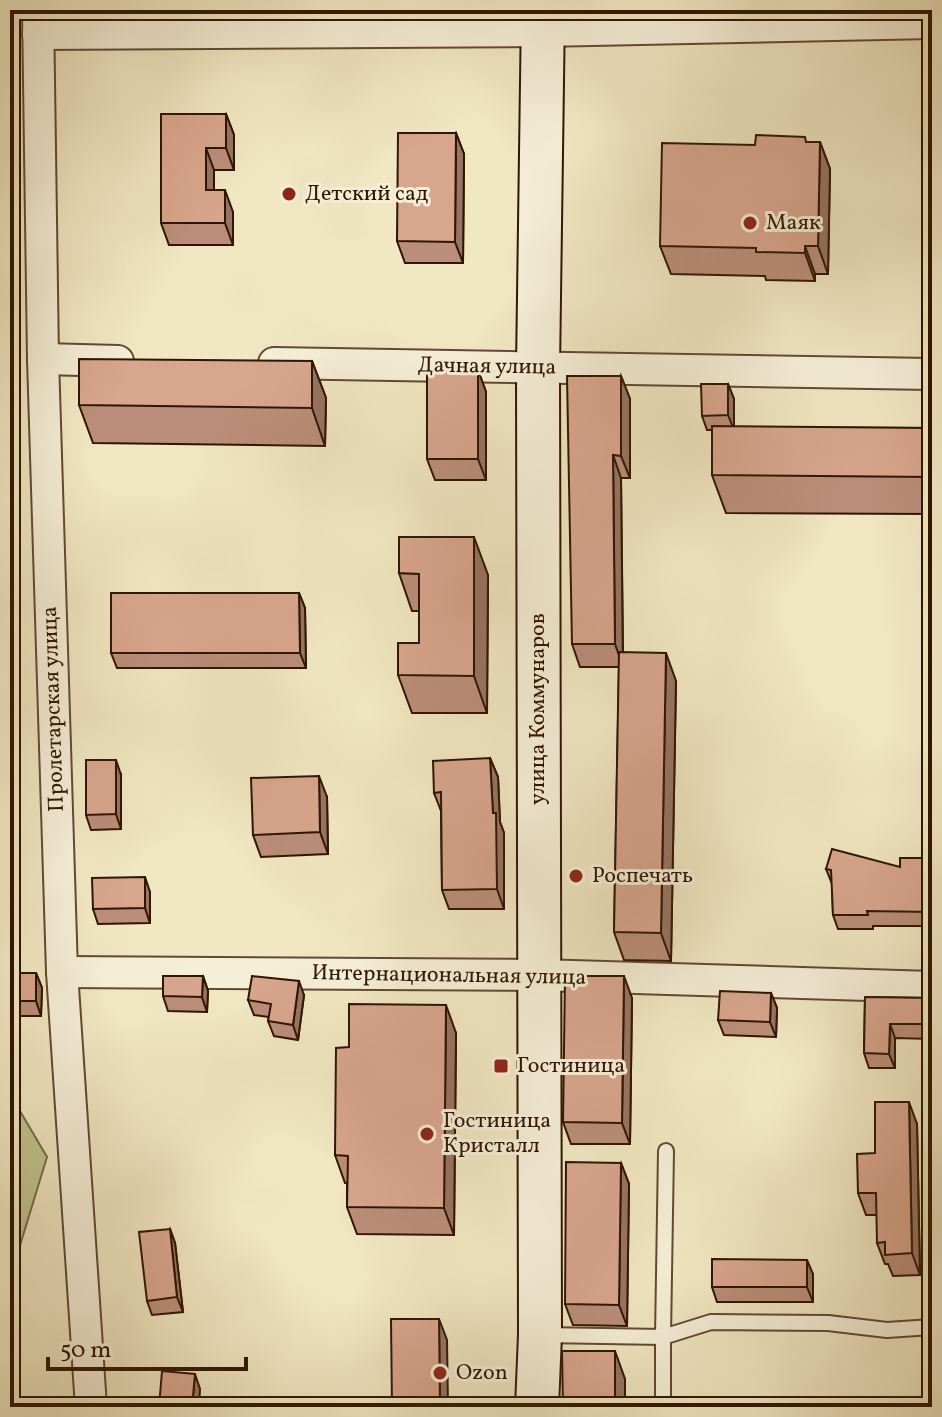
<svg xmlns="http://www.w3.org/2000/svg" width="942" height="1417" font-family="Vollkorn,serif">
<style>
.green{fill:#c0c490;stroke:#786d49;stroke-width:2}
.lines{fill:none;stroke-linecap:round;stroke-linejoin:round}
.lane-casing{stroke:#604a32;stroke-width:18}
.street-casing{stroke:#604a32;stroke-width:34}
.secondary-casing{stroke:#2f1602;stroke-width:46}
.lane{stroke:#f6efd8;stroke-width:14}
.street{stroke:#f6efd8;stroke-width:30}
.secondary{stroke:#f6efd8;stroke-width:42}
.wall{fill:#ba8e7a;stroke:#2f1602;stroke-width:2}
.shaded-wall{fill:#977463;stroke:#2f1602;stroke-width:2}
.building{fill:#d8a58e;stroke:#2f1602;stroke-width:2}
.poi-dot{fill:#8f2418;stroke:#f6efd8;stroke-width:3}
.labels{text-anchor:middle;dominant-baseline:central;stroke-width:6;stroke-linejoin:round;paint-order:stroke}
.poi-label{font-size:22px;fill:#2f1602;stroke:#f6efd8;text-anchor:start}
.street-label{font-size:22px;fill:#2f1602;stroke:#f6efd8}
</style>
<rect width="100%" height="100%" fill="#f1e7c3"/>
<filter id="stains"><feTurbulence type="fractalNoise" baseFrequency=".0025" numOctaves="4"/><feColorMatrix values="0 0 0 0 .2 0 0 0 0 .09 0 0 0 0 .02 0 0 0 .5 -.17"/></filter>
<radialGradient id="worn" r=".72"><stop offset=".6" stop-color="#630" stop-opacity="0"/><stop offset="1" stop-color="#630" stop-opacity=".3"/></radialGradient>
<path class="green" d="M10,1094L47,1157L18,1252L10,1248Z"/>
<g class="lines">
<g class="lane-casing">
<g id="lane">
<path d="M542,1335L663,1337L666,1151"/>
<path d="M663,1407V1337L711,1322L828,1323L887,1330L932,1327V1284"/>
</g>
</g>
<g class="street-casing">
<g id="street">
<path d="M38,10L43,359L62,972L91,1407"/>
<path d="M38,34L543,31L932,23"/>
<path d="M43,359L118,361"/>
<path d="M274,363L932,374"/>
<path d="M62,972L539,975L932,987"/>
</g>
</g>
<g class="secondary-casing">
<path id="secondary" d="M537,1407L540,1335L538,368L543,10"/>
</g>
<use href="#lane" class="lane"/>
<use href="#street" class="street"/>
<use href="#secondary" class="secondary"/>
</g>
<g class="wall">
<path d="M932,38V117L927,104Z"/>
<path d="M226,114L234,135V170H214V190L233,212V245H169L161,223Z"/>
<path d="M456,133L464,154L463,263H405L397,241Z"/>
<path d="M807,142H820L830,169L828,274H815V281L766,280L765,276L671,274L660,246L755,145Z"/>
<path d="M312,361L326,398L325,446L93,443L79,405Z"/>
<path d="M478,370L486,392V480H435L427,459Z"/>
<path d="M621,376L630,399V478H621L623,652L676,681L671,961L624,960L614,932L619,667H580L572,644Z"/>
<path d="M728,384L734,399V427L932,428V514L726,513L712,475V430H707L702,416Z"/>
<path d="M10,403L11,406L14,550H10Z"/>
<path d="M399,573L488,575L487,713H412L398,675L419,643V611H412Z"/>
<path d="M299,593L305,608L306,668H117L111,653Z"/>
<path d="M10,644L13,653L15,692L10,693Z"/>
<path d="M490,758L498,777L500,822L504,833V909H449L442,890L441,811L434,793Z"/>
<path d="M121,775V829L91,830L86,815Z"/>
<path d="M327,797L328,854L261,857L253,835Z"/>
<path d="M10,829L16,844V886H10Z"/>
<path d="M900,867L930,873V888H932V926H873V929H838L833,915L832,884L826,869Z"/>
<path d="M150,892V923L98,924L93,909Z"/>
<path d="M10,973H36L42,988L41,1016H10Z"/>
<path d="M203,976L208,991L207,1012L168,1011L163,996Z"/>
<path d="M771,993L777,1008L776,1037L724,1035L718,1020Z"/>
<path d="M304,995L298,1040L274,1036L268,1021L269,1017L254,1015L248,1000Z"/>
<path d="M865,997L932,998V1039L895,1038V1068H869L864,1053Z"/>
<path d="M632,998L630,1144H571L563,1122Z"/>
<path d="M456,1033L454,1235L357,1234L347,1207V1183H345L335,1155L349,1047Z"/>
<path d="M917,1124L920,1275L893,1276L888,1264H885L877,1243V1215H866L858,1193L875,1153Z"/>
<path d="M621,1163L629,1184L627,1326L573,1325L565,1304Z"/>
<path d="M170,1229L175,1243L183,1312L152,1315L147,1301Z"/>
<path d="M813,1274V1302H717L712,1287Z"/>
</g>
<g class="shaded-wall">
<path d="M226,114L234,135V170L226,148Z"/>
<path d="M456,133L464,154L463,263L455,242Z"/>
<path d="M820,142L830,169L828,274L818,246Z"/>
<path d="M206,148L214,170V212L206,190Z"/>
<path d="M225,190L233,212V245L225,223Z"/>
<path d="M805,246L815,274V281L805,253Z"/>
<path d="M312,361L326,398L325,446L312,408Z"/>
<path d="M478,370L486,392V480L478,459Z"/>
<path d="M621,376L630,399V478L621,456Z"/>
<path d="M728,384L734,399V430L728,415Z"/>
<path d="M10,403L11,406L14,550L10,538Z"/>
<path d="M613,455L621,478L623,667L615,644Z"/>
<path d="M474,537L488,575L487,713L474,676Z"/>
<path d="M299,593L305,608L306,668L300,653Z"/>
<path d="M10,644L13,653L15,692L10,680Z"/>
<path d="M666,653L676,681L671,961L661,933Z"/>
<path d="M10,739L12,746L13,785L10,776Z"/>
<path d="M490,758L498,777L500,822L504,833V909L497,889Z"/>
<path d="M116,760L121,775V829L116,814Z"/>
<path d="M319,776L327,797L328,854L320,832Z"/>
<path d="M10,829L16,844V886L10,871Z"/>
<path d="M925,858L930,873V903L925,888Z"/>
<path d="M145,877L150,892V923L145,908Z"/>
<path d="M36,973L42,988L41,1016L36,1001Z"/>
<path d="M203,976L208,991L207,1012L202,997Z"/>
<path d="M624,976L632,998L630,1144L622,1123Z"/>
<path d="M299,981L304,995L298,1040L293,1025Z"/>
<path d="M771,993L777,1008L776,1037L770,1022Z"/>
<path d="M446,1005L456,1033L454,1235L444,1208Z"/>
<path d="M890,1024L895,1038V1068L889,1054Z"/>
<path d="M909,1102L917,1124L920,1275L912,1253Z"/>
<path d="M621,1163L629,1184L627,1326L619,1305Z"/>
<path d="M170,1229L175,1243L183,1312L177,1297Z"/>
<path d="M807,1260L813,1274V1302L807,1287Z"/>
<path d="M439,1319L447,1340L448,1407H440Z"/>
<path d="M615,1351L625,1379V1407H615Z"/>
<path d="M195,1374L200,1389L199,1407H192Z"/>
</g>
<g class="building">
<path d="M926,38H932V103L927,104Z"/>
<path d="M161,114H226V148H206V190H225V223H161Z"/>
<path d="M398,133H456L455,242L397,241Z"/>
<path d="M756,135L805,137L806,142H820L818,246H805V253L756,252V248L660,246L662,143L755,145Z"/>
<path d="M79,359L312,361V408L79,405Z"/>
<rect x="427" y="370" width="51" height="89"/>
<path d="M567,376H621V456L613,455L615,644H572Z"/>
<path d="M701,384H728V415L702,416Z"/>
<path d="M712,426L932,428V477L712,475Z"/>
<path d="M399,537H474V676L398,675V643H419V574L399,573Z"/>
<path d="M111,593H299L300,653H111Z"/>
<path d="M619,652L666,653L661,933L614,932Z"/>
<path d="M490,758L493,813H496L497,889L442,890L441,792L434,793L433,761Z"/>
<path d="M86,760H116V814L86,815Z"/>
<path d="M319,776L320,832L253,835L251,778Z"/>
<path d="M832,849L900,867V858H925V888H932V912L867,911L868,915H833L831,870L826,869Z"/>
<path d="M145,877V908L93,909L92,878Z"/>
<rect x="10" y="973" width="26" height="28"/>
<path d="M163,976H203L202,997L163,996Z"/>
<path d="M252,976L299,981L293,1025L268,1021L271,1004L248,1000Z"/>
<path d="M565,976H624L622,1123L563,1122Z"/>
<path d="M720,991L771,993L770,1022L718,1020Z"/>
<path d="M865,997L932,998V1024H890L889,1054L864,1053Z"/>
<path d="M349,1004L446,1005L444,1208L347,1207L348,1156L335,1155L336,1048L349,1047Z"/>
<path d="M875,1102H909L912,1253L885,1255V1242L877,1243L876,1193H858L857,1154L875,1153Z"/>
<path d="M566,1162L621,1163L619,1305L565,1304Z"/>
<path d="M170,1229L177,1297L147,1301L139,1232Z"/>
<path d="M712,1259L807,1260V1287H712Z"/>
<path d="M391,1319H439L440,1407H392Z"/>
<path d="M562,1351H615V1407H563Z"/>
<path d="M162,1371L195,1374L192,1407H159Z"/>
</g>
<g class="poi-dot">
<circle cx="289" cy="194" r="8"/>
<circle cx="750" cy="223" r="8"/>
<circle cx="576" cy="876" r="8"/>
<rect x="493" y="1058" width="16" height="16" rx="4"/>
<circle cx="427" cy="1134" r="8"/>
<circle cx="440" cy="1373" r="8"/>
</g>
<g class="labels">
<g class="poi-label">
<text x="305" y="194">Детский сад</text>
<text x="766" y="223">Маяк</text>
<text x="592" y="876">Роспечать</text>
<text x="517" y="1066">Гостиница</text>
<text x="443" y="1121">Гостиница<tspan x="443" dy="25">Кристалл</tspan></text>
<text x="456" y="1373">Ozon</text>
</g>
<g class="street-label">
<text transform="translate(487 367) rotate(1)">Дачная улица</text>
<text transform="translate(54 709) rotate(-92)">Пролетарская улица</text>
<text transform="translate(538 709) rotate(-90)">улица Коммунаров</text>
<text transform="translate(449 976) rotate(1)">Интернациональная улица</text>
</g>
</g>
<rect width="942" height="1417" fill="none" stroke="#f1e7c3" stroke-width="40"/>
<rect x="12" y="12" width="918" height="1393" fill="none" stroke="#2f1602" stroke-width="4"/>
<rect x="20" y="20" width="902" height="1377" fill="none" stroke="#2f1602" stroke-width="2"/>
<path d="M48 1357v12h198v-12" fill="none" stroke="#2f1602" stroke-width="4"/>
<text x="60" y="1357" font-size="24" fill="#2f1602" stroke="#f6efd8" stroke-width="6" paint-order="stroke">50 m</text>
<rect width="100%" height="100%" filter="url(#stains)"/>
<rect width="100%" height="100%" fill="url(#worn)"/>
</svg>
